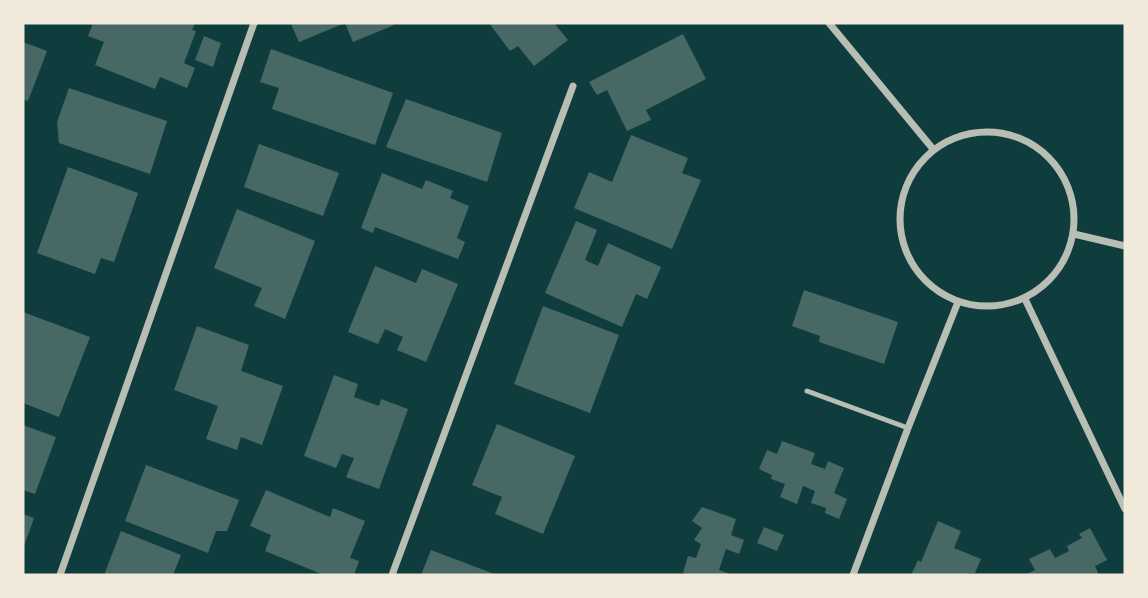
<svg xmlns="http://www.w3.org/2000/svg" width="1148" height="598" font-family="'Exo 2',sans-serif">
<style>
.building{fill:#486865}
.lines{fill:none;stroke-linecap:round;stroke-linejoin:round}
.service{stroke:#b8beb3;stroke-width:5}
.minor{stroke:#b8beb3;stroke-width:7}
</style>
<rect width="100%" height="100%" fill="#0f3d3e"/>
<g class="building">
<path d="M93,23H195L192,30L196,31L184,63L195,68L187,88L160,77L155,89L95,65L104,42L88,36Z"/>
<path d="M293,23H345L299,42L291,24Z"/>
<path d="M345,23H393L394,25L353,42Z"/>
<path d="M489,23H554L568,40L534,66L518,46L510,51Z"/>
<path d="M683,34L706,79L646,110L651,120L627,131L607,90L597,95L589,82Z"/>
<path d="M204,36L221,43L213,67L195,60Z"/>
<path d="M23,42L47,51L28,101L23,99Z"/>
<path d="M271,49L393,93L375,145L272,109L279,88L260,82Z"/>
<path d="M69,88L167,121L150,174L59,143L57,122Z"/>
<path d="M406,99L502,133L487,182L386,147Z"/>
<path d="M631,135L688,158L682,173L701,180L672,249L574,208L589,172L612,182Z"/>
<path d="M259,144L339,173L323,216L244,187Z"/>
<path d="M68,167L138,193L114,262L101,258L95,274L37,253Z"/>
<path d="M382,173L422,189L426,180L453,191L450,198L469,206L457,238L465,242L458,259L375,227L373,233L361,228Z"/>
<path d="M237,209L315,241L285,319L254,306L262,288L214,268Z"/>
<path d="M576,221L597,230L585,260L598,266L608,243L661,267L647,299L636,294L622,327L545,293Z"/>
<path d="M375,266L416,283L422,269L458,284L426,362L397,350L403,337L385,329L378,344L348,332Z"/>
<path d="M804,290L898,322L884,364L819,342L820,336L792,326Z"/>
<path d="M543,306L619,335L590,413L514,384Z"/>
<path d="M23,312L90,337L59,417L23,403Z"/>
<path d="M197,326L249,345L241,371L283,386L262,445L241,437L237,450L206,439L218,406L174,390Z"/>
<path d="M334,375L358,384L354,397L379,406L381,399L408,409L379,489L346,477L354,458L342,454L336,468L304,456Z"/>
<path d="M497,424L575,456L543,534L495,514L502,497L472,485Z"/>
<path d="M23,425L56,437L35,494L23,490Z"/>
<path d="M782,441L815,453L811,464L825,469L828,461L844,468L834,493L847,499L839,519L825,513L826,508L811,503L815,491L803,486L797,504L780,497L785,484L771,479L772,475L759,469L767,450L777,454Z"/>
<path d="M146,465L239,500L227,531H216L208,553L125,521Z"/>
<path d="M266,490L330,517L333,508L365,521L350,558L359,561L354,575H324L265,551L271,535L250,526Z"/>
<path d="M702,507L736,519L731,535L744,540L739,554L726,549L719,570L733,575H690L683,573L688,556L696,558L701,544L694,540L702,528L692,521Z"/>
<path d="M23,514L34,518L23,549Z"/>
<path d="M938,521L961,531L954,548L981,559L975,573H969L968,575H911L918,560L921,562Z"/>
<path d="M764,527L784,535L777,551L757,543Z"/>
<path d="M1090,528L1107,560L1095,566L1099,575H1025L1035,570L1029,559L1050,549L1055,558L1069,551L1067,546L1082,538L1079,534Z"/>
<path d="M121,531L181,555L173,575H104Z"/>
<path d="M431,550L497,575H421Z"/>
</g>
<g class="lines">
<path class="service" d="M807,391L908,428"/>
<g class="minor">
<path d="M829,23L933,149"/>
<circle cx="987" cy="219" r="87"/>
<path d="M1074,234L1125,246"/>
<path d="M1025,299L1125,509"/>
<path d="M60,575L254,23"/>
<path d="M392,575L573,86"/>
<path d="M853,575L908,428L958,302"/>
</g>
</g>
<rect width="1148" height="598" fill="none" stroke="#f1e9da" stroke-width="49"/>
</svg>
